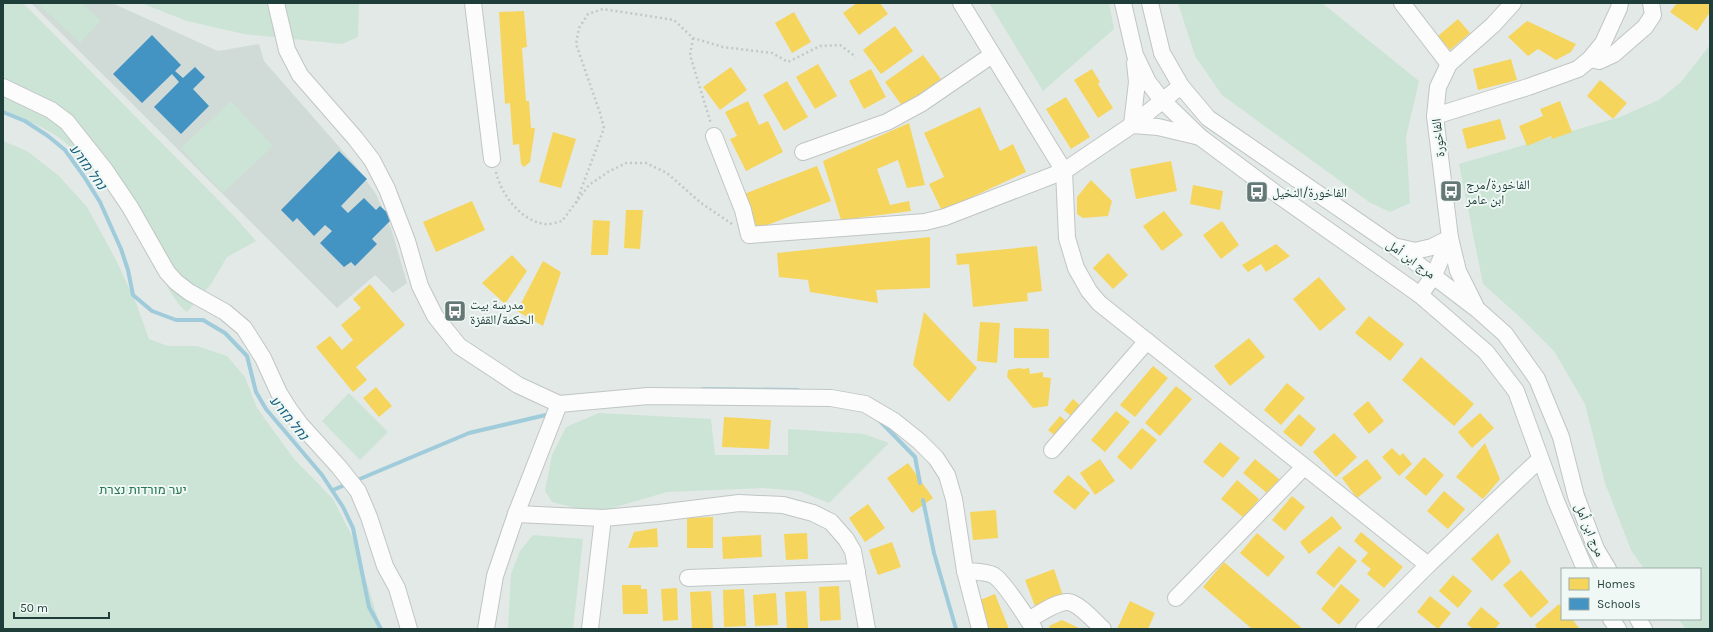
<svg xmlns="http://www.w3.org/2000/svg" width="1713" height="632" font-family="Karla,'Noto Naskh Arabic',Heebo,sans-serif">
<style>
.built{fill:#d0dbd7}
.green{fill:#cbe4d5}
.homes{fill:#f6d55c}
.schools{fill:#4393c3}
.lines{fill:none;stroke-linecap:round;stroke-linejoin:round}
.stream{stroke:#a0cbda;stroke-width:4}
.minor-casing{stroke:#c0c6c4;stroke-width:18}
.path{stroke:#c0c9c8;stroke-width:2.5;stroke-dasharray:2 3;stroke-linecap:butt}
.minor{stroke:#fbfcfb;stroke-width:16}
.labels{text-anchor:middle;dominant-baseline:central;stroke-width:4;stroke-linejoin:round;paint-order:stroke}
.street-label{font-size:13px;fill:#1f3d39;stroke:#f0f8f5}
.poi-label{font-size:13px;fill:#1f3d39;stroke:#f0f8f5;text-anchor:start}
.park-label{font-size:13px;fill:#267750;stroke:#f0f8f5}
.water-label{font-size:14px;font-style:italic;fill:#155e7d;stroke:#f0f8f5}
</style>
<rect width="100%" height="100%" fill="#e3e9e7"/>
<path class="built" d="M31,3H112L218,51L259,44L264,61L355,165L376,194L391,228L407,283L393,293L375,275L337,308Z"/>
<g class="green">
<path d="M3,3H23L235,217L256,241L227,257L211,284L187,312C171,300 165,278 154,261C130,224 92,158 55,135C40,125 20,118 3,110Z"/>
<path d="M37,3H82L101,21L80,43Z"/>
<path d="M141,3H359L358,37L342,44L244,34L187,21Z"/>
<path d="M989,3H1109L1114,29L1043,91Z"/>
<path d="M1178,3H1322L1419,81L1406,137L1410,203L1390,212L1369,202L1222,95L1195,56Z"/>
<path d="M1710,45V239L1709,242L1710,247V629H1686L1678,619H1700V569H1644L1631,550L1605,483L1585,404L1554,351L1522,319L1483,284L1459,164L1620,117L1659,100L1681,82Z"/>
<path d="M231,101L273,146L223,193L181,148Z"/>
<path d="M3,141L27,151L59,176L87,207L115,258L136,303L149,339L168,346H197L227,356L245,377L257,408L294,459L333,499L353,538L381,629H3Z"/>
<path d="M349,393L388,432L360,460L322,421Z"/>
<path d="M599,413L711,419L715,455H788V429L864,434L889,443L829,503L799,491L764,488L667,492L595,513L552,502L545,491L552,455L566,427Z"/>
<path d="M533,535L583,539L573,629H508L511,574L520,551Z"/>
</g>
<g class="homes">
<path d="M857,3H880L888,14L859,35L843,13Z"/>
<path d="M1677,3H1710V12L1697,31L1670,12Z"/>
<path d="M524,11L527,47L522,48L526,101H529L531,128H535L530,162L524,167L521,164L519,144L513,145L510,103L505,104L499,12Z"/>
<path d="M794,12L811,42L792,53L775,23Z"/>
<path d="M1458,19L1470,33L1450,50L1438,36Z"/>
<path d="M1527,21L1576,44L1571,52L1556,60L1538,49L1528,56L1508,37Z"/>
<path d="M895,26L913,51L881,74L863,50Z"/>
<path d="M923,55L941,79L903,107L885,82Z"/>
<path d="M1511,59L1517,80L1478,90L1473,69Z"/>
<path d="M818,64L837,96L815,109L796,77Z"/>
<path d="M731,67L747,90L720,110L703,87Z"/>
<path d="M871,69L886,97L864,109L849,81Z"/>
<path d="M1092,69L1100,82L1098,84L1113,108L1098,118L1074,80Z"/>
<path d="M1600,80L1627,103L1613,119L1587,96Z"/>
<path d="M787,81L808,117L784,131L763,95Z"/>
<path d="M1066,97L1090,137L1071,149L1046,109Z"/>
<path d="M748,101L759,125L768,121L783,152L746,171L730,139L737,136L725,112Z"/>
<path d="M1560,101L1572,132L1552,139L1551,136L1527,146L1519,126L1543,116L1540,109Z"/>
<path d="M980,107L1000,151L1013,144L1026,172L942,211L929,184L944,177L924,133Z"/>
<path d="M1500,119L1506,139L1467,149L1462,129Z"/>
<path d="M909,123L925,185L907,188L898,160L877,169L890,205L909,201L911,211L841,220L823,161Z"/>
<path d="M553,132L576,139L561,188L539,182Z"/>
<path d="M1171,161L1177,191L1136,199L1130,169Z"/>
<path d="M817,166L831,201L757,229L744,194Z"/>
<path d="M1091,180L1112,201L1108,216L1083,218L1077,214V197Z"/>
<path d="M1193,185L1223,191L1220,210L1190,204Z"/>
<path d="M472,201L485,230L436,252L423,222Z"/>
<path d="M626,210H643L640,249L624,248Z"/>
<path d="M1164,211L1183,235L1162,251L1143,226Z"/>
<path d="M593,220L610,221L608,255H591Z"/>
<path d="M1222,221L1239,245L1221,259L1203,235Z"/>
<path d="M930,237V288L876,290L878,303L810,292L808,280L779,277L777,253Z"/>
<path d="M1276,244L1290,256L1266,272L1261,264L1248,272L1242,265Z"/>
<path d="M1037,246L1042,291L1027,293L1028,301L973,307L969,264L957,265L956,254Z"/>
<path d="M1108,253L1128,275L1113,289L1093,268Z"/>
<path d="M512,255L527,271L505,304L482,283Z"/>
<path d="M543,261L561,272L543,326L517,311Z"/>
<path d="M1319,277L1346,309L1320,331L1293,299Z"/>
<path d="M370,284L405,325L356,367L367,380L353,392L316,347L330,336L342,350L353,340L341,325L361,308L353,299Z"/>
<path d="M924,312L977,368L949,402L913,365Z"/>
<path d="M1369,316L1404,344L1390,361L1355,333Z"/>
<path d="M980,322L1000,323L997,363L977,361Z"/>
<path d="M1014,328L1049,329V358H1014Z"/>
<path d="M1249,338L1265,357L1230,386L1214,366Z"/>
<path d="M1421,357L1474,404L1454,426L1402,380Z"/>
<path d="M1153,366L1168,378L1135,417L1120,405Z"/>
<path d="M1020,368L1023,369L1029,368L1030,374L1043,372V377L1051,378L1048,406L1033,408L1007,377L1008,370Z"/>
<path d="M1287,383L1305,398L1281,425L1264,410Z"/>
<path d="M1176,386L1192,399L1160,436L1145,423Z"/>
<path d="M376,387L392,406L379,417L363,398Z"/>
<path d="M1073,399L1085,410L1076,420L1064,410Z"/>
<path d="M1368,401L1384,421L1369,434L1353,414Z"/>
<path d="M1116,411L1130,422L1105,452L1091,440Z"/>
<path d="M1480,413L1494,428L1472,448L1458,432Z"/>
<path d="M1299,414L1316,429L1301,447L1283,432Z"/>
<path d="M1060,416L1072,426L1060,440L1048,430Z"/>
<path d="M724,417L771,420L769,449L722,447Z"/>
<path d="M1142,428L1157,440L1131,470L1117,457Z"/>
<path d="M1334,433L1357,457L1336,477L1313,452Z"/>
<path d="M1220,442L1240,458L1223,478L1203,462Z"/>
<path d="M1485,443L1500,479L1483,499L1456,477Z"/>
<path d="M1392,448L1400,456L1403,453L1412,464L1399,476L1382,457Z"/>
<path d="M1424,457L1444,475L1426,496L1405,478Z"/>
<path d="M1100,459L1115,481L1095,495L1080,473Z"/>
<path d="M1255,459L1280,480L1268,494L1243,473Z"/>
<path d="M1367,459L1382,478L1357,498L1342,478Z"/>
<path d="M908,463L933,498L912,513L887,478Z"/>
<path d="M1068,475L1090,493L1075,510L1053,492Z"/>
<path d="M1237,480L1259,499L1244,518L1221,499Z"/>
<path d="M1444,491L1465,509L1448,529L1427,511Z"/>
<path d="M1292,496L1305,507L1285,531L1272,520Z"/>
<path d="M868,504L885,528L865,542L849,518Z"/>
<path d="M996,510L998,538L973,540L970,512Z"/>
<path d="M1332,516L1342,528L1309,554L1300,542Z"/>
<path d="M713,517V548H687V518Z"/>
<path d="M657,528L658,547L628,548L634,532Z"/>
<path d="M1361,532L1403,567L1384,588L1367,574L1371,569L1361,561L1368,553L1354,541Z"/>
<path d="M807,533L808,559L786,560L784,534Z"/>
<path d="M1257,533L1285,557L1268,577L1240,553Z"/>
<path d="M1498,533L1511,562L1492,581L1471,559Z"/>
<path d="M761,535L762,557L723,559L722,537Z"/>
<path d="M892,542L901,567L878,575L869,550Z"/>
<path d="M1339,546L1357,561L1334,588L1316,573Z"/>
<path d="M1224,562L1303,629H1252L1203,587Z"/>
<path d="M1054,569L1063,596L1035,606L1025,580Z"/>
<path d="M1521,570L1549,602L1531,618L1503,585Z"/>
<path d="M1453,575L1472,591L1458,608L1439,591Z"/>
<path d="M1341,584L1360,600L1339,625L1321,609Z"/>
<path d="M622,585H641V589H647L648,614H623Z"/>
<path d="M839,586L841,620L820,621L819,587Z"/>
<path d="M677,588L678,620L663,621L661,589Z"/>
<path d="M744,589L746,626L724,627L723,590Z"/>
<path d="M711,591L713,629H692L690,592Z"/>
<path d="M806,591L808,628L787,629L785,592Z"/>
<path d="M776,593L778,625L755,626L753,595Z"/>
<path d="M995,594L1009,629H986L975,602Z"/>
<path d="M1430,596L1451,613L1438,629L1417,612Z"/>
<path d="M1130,601L1155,613L1148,629H1117Z"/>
<path d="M1559,604L1562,608V619H1572L1579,628L1538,629L1535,625Z"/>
<path d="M1481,607L1500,623L1495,629H1473L1467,624Z"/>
<path d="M1062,620L1081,629H1050L1049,626Z"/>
</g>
<g class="schools">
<path d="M152,35L181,65L175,71L183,78L195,67L205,77L193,89L209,106L181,134L154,107L179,82L172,74L142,103L113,74Z"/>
<path d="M339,151L367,179L341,206L348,213L364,198L376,210L380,206L393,218L372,239L377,244L355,266L351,262L344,267L320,243L332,231L325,225L314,236L297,218L293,222L281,210Z"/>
</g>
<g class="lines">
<g class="stream">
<path d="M3,112L25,121L48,136L65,150L83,175L100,202L121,249L128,270L133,295L152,311L176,320H203L225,333L247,356L256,392L266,409L322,475L343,507L353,528L369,607L381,629"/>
<path d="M703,389L798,390"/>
<path d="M878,419L915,457L920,483"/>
<path d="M355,481L469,433L550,414"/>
<path d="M333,490L347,484"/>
<path d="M923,500L934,553L956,629"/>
</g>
<g class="minor-casing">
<g id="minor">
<path d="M276,3L287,50L300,75L355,138L372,160L387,189L407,241L420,286L435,316L459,346L518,385L559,404L648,396L831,398L865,404L894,421L919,441L936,458L947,475L954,499L965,571L980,629"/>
<path d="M473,3L492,159"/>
<path d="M961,3L1064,171L1067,238L1076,268L1089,291L1099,303L1428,565"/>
<path d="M1123,3L1135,55L1148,82L1162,100L1200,137L1274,192L1420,295L1486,352L1516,391L1556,501L1585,569"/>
<path d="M1150,3L1162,53L1181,86L1208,118L1394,246L1478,310L1505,334L1537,379L1561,437L1576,496L1596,549L1608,569"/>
<path d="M1402,3L1449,64"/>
<path d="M1590,59L1599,61L1614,54L1645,27L1653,15L1651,3"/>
<path d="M1135,63L1137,82L1132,125L1158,127L1200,137"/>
<path d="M3,87L51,110L67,122L105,170L130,207L167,272L176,282L189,292L225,312L244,328L263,358L279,393L289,409L300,424L339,467L358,491L369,517L385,566L397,588L409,629"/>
<path d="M1435,116L1528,87L1578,69L1590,59L1603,43L1619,8L1620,3"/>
<path d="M714,136L743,210L749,235L925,222L945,217L1064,171L1132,125L1181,86"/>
<path d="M803,152L887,122L922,103L992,55"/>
<path d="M1398,247L1415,251L1432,247L1450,238L1458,271L1475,305"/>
<path d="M1420,295L1434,275L1450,238L1435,116L1438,87L1449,64L1493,25L1513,3"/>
<path d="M1052,450L1147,341"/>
<path d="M516,514L603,518L659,513L739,503L783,505L813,513L831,522L846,539L853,551L867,629"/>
<path d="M965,571C974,572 984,571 993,575C1003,580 1027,618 1034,629"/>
<path d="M688,578L857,572"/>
<path d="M1176,598L1304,467"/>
<path d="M1611,619L1618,629"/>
<path d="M1638,619L1644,629"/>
<path d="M1028,620C1038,615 1057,601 1068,602C1079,603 1095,622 1103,629"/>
<path d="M486,629L495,576L516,514L559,404"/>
<path d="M590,629L603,518"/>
<path d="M1364,629L1428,565L1540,459"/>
</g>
</g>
<g class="path">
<path d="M693,38L690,55L711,124"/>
<path d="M496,172C501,194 520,220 544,224C549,225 557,222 562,221L589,185L608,172L626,163H646L667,173L701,203L732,224"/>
<path d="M576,203L604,128L600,113L576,44L579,28L588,14L603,9L674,20L693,38L723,47L772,53L788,62L820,46L840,45L856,57"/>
</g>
<use href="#minor" class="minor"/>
</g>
<defs>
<g id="bus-square" transform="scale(1.15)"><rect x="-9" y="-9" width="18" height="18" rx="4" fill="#647976" stroke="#f0f8f5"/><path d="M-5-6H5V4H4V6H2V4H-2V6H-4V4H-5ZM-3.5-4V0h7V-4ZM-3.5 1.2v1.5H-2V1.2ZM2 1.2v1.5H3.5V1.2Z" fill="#fff"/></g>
</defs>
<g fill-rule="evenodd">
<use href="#bus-square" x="1451" y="191"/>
<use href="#bus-square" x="1257" y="192"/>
<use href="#bus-square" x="455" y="311"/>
</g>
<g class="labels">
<g class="street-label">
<text transform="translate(1438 138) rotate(-96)">الفاخورة</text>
<text transform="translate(1411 259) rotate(36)">مرج ابن أمل</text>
<text transform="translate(1590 530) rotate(67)">مرج ابن أمل</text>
</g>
<g class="poi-label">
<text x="1466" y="184">الفاخورة/مرج<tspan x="1466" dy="15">ابن عامر</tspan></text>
<text x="1272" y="192">الفاخورة/النخيل</text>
<text x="470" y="304">مدرسة بيت<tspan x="470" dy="15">الحكمة/القفزة</tspan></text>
</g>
<g class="park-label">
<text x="143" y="489">יער מורדות נצרת</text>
</g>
<g class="water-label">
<text transform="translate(88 167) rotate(54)">נחל מזרע</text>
<text transform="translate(289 418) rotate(51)">נחל מזרע</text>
</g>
</g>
<rect width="1713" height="632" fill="none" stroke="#1f3d39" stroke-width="8"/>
<rect x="1561" y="568" width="140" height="52" fill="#f0f8f5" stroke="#9cadaa"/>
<rect x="1569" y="578" width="20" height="12" fill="#f6d55c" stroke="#9cadaa"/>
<text x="1597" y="588" font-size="12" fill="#1f3d39">Homes</text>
<rect x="1569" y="598" width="20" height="12" fill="#4393c3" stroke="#9cadaa"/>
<text x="1597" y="608" font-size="12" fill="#1f3d39">Schools</text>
<path d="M14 612v6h95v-6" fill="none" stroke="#1f3d39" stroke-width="2"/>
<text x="20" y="612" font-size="12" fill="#1f3d39" stroke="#f0f8f5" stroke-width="3" paint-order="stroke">50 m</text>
</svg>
